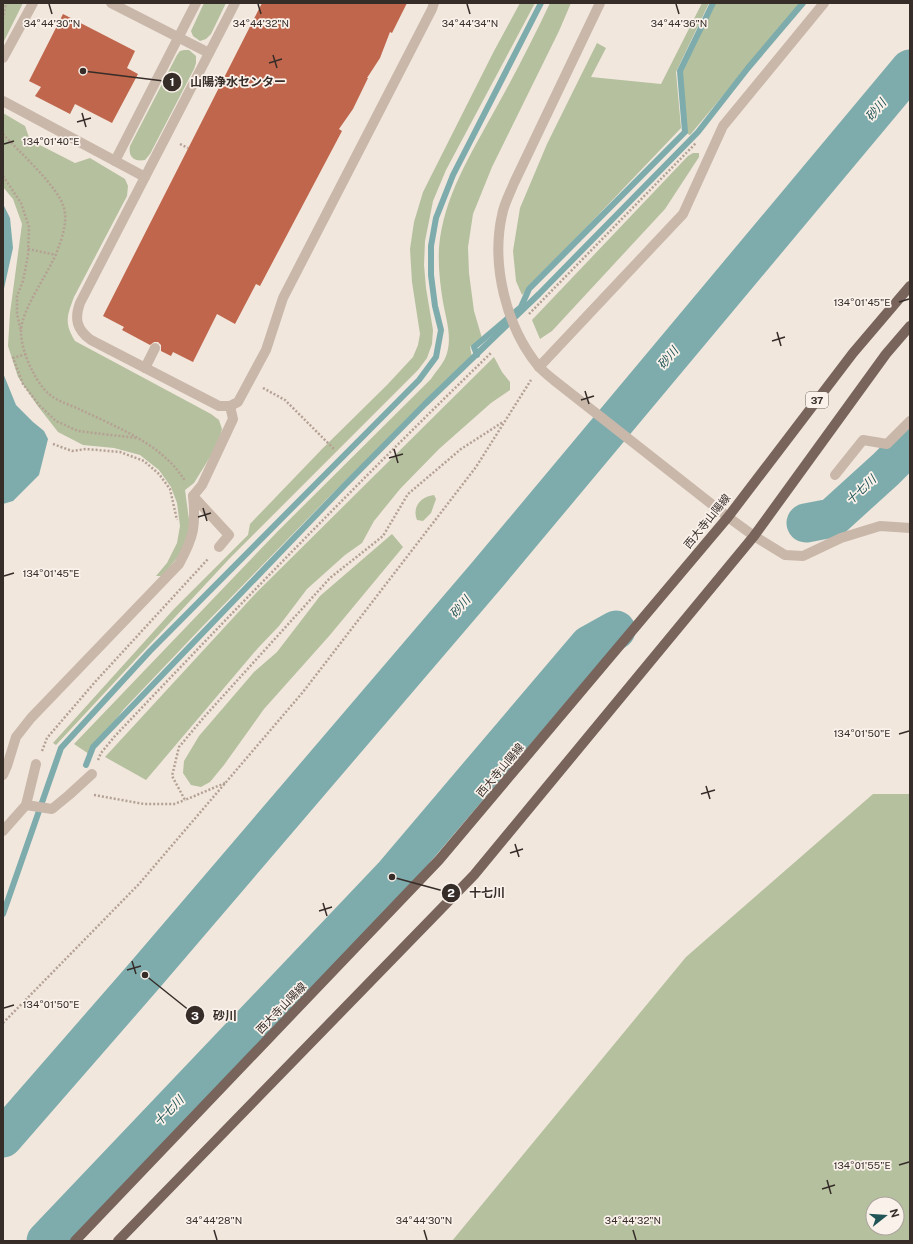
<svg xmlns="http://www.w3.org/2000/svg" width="913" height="1244" font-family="'Public Sans','Noto Sans JP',sans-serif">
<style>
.green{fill:#b5c09e;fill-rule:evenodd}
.water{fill:#7eacad}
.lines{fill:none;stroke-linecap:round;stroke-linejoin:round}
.stream{stroke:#7eacad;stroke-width:6}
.river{stroke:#7eacad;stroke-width:39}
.building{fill:#c0664c}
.path{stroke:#b4a194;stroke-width:2.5;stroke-dasharray:2 2;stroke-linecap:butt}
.service{stroke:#c9b7aa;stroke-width:10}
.minor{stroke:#c9b7aa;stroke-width:10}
.tertiary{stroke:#c9b7aa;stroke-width:10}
.primary{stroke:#78645b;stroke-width:10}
.ticks{fill:none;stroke:#362d29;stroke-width:1.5}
.labels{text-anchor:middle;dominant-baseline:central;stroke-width:3.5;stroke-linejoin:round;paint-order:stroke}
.shield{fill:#f9f1ea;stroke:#706863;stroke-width:1}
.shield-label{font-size:10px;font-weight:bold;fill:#362d29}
.street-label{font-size:11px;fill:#362d29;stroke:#f9f1ea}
.water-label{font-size:12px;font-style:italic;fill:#205456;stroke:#f9f1ea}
.ticks-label{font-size:10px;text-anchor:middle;fill:#362d29;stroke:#f9f1ea;stroke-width:3.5;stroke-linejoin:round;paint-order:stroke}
.leader{fill:none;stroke:#362d29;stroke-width:1.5}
.callout-dot{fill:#362d29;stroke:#f9f1ea;stroke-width:1.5}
.mark-label{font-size:12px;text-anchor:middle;font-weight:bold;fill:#fff}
.callout-label{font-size:12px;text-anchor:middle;font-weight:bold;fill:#362d29;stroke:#f9f1ea;stroke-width:3.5;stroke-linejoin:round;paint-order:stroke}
</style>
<rect width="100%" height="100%" fill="#f1e7dd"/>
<g class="green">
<path d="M3,3H23L3,43Z"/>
<path d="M204,3H226L211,34L206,39L200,41L193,36L191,31Z"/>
<path d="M520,3H535L446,170L433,201L425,241L424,265L426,288L433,330L432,344L427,358L418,370L230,558L56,745L53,743L173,610L248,535L250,524L323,448L387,385L413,357L418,345L420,334L412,282L410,249L414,222L423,192L494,51Z"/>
<path d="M550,3H571L559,31L492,167L473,214L468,247L469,273L474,311L482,338L470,347L472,357L326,500L201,628L124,709L89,754L74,744L279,530L431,379C436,371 445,362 447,353C452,336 446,319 443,302C440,284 438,266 439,248C443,197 472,152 496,108C515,74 533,39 550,3Z"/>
<path d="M702,3H709L676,72L681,128L522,295L516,281L513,251L520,208L547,144L597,43L606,48L591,77L661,84Z"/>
<path d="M714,3H800L690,135L686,133L682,69Z"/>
<path d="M184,50H189L196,56V63L194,69L150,154L145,160C134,162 128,157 130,146L177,55L180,51Z"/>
<path d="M3,113L25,126L30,140L75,163L90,158L125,179L128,186L127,196L74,297C67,316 64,323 75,341L211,414L219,420L222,429L218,444L194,483L185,490L190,527L182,552L162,576H156L167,563L177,543L180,526L177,503L171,487L159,470L140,455L114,448L83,445L58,432L37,405L18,377L8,346L10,313L22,224L13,199L3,187Z"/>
<path d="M693,153H699V157L665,209L552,331L540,339L532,320L688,156Z"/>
<path d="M494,357L502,372L510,382V390L491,403L439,449L400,489L374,521L362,543L345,555L307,589L279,626L258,648L146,780L105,757L257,592Z"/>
<path d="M434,495L436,499L431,513L423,521L417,520C412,507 420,497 434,495Z"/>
<path d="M392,534L403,547L330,635L264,709L224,765L210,782L201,787L191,785L183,773L184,761L199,736L254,672L277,652L320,596Z"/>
<path d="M873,794H910V1241H452L686,957ZM873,1204H897V1228H873Z"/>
</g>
<g class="water">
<path d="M3,204L10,218L13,248L3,293Z"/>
<path d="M3,373L16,405L33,422L44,431L48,439L39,475L13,501L3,504Z"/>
</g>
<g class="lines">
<g class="stream">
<path d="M477,355L474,347L521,307L529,289L685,132L680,71L713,3"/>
<path d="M86,765L93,747L343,487L425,404L539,294L698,132L748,68L803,3"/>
<path d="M3,914L61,748L150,651L419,380L436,357L441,330L435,306L431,275V246L436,218L453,175L541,3"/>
</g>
<g class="river">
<path d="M806,523L832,518L886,469L910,445"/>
<path d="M3,1138L145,975L487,575L910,69"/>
<path d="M46,1241L392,877L589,645L616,630"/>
</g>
</g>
<g class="building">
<path d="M262,3H407L392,33L390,32L380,58L367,78H368L353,109L339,129L342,131L260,286L256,284L235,324L217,314L193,362L173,352L171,356L161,351V345L158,342H154L150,345L122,330L124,327L103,316Z"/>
<path d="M63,14L135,51L127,68L138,74L112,123L75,104L70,114L35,96L41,87L29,81Z"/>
</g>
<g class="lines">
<g class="path">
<path d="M3,19L6,3"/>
<path d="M3,134C19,152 58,186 64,208C67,220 64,229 61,241C58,247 57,254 53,260C44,280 21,311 21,332C21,343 26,359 32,370C36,378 41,387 49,394C57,401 70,405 79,409C116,427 163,444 185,481"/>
<path d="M180,144L188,148"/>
<path d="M3,176L21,203L29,227L28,255L23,281L17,296V314L21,331"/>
<path d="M28,249L56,255"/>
<path d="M529,314L696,143"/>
<path d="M26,354L13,358L23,384L39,405L56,421L78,431L136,438"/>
<path d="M263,388L285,400L335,450"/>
<path d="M53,444L72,451L86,449L120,452L144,461L159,474L170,489L177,520"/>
<path d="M42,751L47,738L95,682L208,559"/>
<path d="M98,760L101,753L115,736C238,606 363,477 492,352"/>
<path d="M225,783L185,800L172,776L179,747L205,716L330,578L383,536L408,494L461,449L503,422"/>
<path d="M94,795L144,804H174L185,800"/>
<path d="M3,1023L139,884L303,692L476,467L531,380"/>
</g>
<g class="service">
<path d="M111,3L209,53"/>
<path d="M3,58L33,3"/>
<path d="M3,101L145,177L235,3"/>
<path d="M115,161L196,3"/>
<path d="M145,177L80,303C74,319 77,330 91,340L219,406H230L238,402L266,350L283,298L432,9L434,3"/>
<path d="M145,368L155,348"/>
<path d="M193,496L229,535L219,547"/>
<path d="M36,764L26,805L52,809L69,795L92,774"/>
<path d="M3,775L7,766L16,737L31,718L179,564C194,537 196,526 193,496L202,485L233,419L230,406"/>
<path d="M3,831L26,805"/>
</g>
<g class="minor">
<path d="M539,367L683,214L723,126L824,3"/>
<path d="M835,475L863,440L887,444L910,421"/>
<path d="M754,536L785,555L803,556L841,538L880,526L910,528"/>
</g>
<path class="tertiary" d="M600,3L514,183C510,193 504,204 502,215C491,265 506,327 539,367C544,372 550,377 555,381L728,517L754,536"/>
<g class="primary">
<path d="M75,1241L439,860L728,517L853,353L910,286"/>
<path d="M118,1241L474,875L754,536L886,354L910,326"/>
</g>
</g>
<path class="ticks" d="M49,4L52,14M258,4L261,14M467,4L470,14M676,4L679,14M273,55L277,68M269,63L282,59M82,113L86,127M77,122L91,118M4,144L14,141M899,302L909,299M777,332L781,346M772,341L785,337M585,391L589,404M581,400L594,396M394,449L398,463M389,458L403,454M203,508L207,521M198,517L211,513M4,576L14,573M899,734L909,731M706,786L710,799M701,794L715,790M515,844L519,857M510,853L523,849M323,903L327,916M319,911L332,907M132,961L136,974M127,970L141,966M4,1008L14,1005M899,1165L909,1162M827,1180L831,1194M822,1189L835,1185M214,1230L217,1240M424,1230L427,1240M633,1230L636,1240"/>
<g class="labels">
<rect class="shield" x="806" y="392" width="22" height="16" rx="3"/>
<g class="shield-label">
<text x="817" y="400">37</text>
</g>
<g class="street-label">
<text transform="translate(707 521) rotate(-51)">西大寺山陽線</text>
<text transform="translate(500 770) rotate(-50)">西大寺山陽線</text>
<text transform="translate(281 1008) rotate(-46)">西大寺山陽線</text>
</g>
<g class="water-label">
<text transform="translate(876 110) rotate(-50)">砂川</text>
<text transform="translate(668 358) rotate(-50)">砂川</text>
<text transform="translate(861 490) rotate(-43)">十七川</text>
<text transform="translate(460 607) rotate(-49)">砂川</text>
<text transform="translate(169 1111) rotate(-46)">十七川</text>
</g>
</g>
<g class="ticks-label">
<text x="52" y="27">34°44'30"N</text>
<text x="261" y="27">34°44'32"N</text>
<text x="470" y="27">34°44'34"N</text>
<text x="679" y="27">34°44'36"N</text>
<text x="51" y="145">134°01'40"E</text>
<text x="862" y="306">134°01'45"E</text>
<text x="51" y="577">134°01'45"E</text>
<text x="862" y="737">134°01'50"E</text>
<text x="51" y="1008">134°01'50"E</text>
<text x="862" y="1169">134°01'55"E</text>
<text x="214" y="1224">34°44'28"N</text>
<text x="424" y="1224">34°44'30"N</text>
<text x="633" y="1224">34°44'32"N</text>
</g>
<path class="leader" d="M83 71L172 82M392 877L451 893M145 975L195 1015"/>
<g class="callout-dot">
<circle cx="83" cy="71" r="4"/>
<circle cx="392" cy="877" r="4"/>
<circle cx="145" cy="975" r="4"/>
<circle cx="172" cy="82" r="10"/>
<circle cx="451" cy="893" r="10"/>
<circle cx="195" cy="1015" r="10"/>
</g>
<g class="mark-label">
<text x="172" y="86">1</text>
<text x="451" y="897">2</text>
<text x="195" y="1020">3</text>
</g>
<g class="callout-label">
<text x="238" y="86">山陽浄水センター</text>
<text x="487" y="897">十七川</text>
<text x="225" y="1020">砂川</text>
</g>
<rect width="913" height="1244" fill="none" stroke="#362d29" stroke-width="8"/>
<g transform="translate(885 1216) rotate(73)"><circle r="19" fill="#f9f1ea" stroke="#aba39d"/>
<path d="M0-3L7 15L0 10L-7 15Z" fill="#205456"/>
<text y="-6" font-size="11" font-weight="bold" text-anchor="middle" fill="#362d29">N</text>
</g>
</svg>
